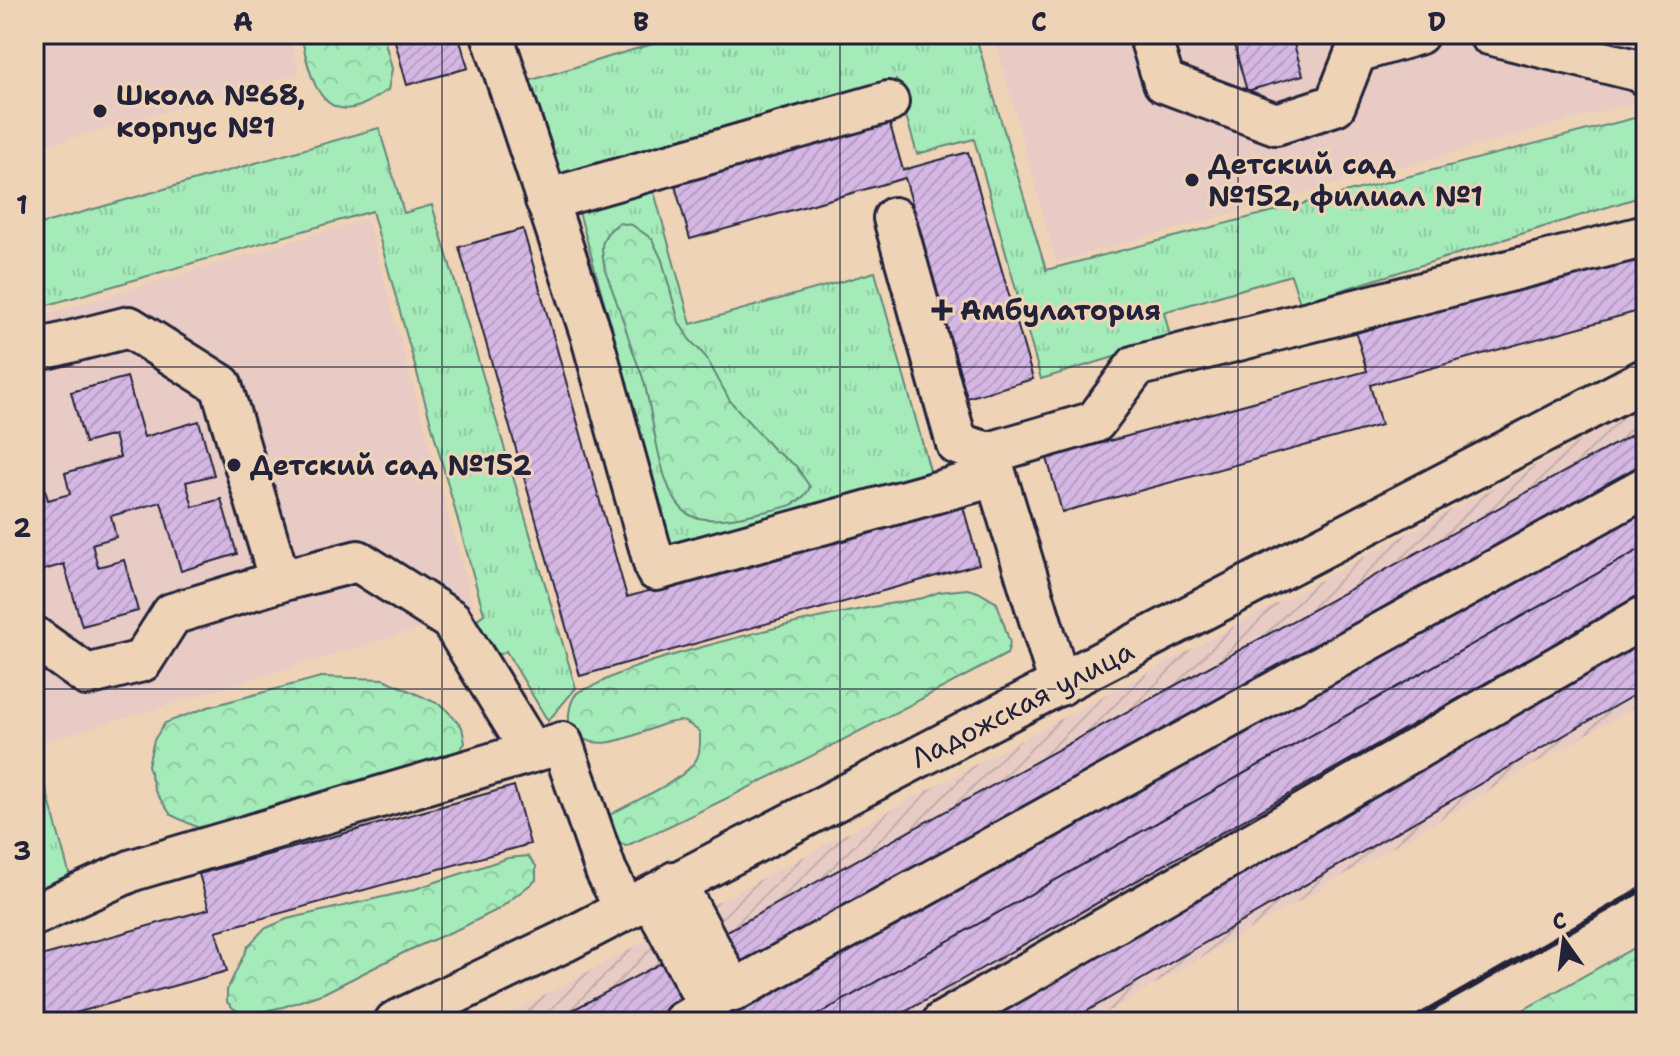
<svg xmlns="http://www.w3.org/2000/svg" width="1680" height="1056" font-family="'Shantell Sans',sans-serif">
<style>
.built{fill:#e7cbc4}
.industrial{fill:url(#industrial-furrows)}
.grass{fill:url(#grass-tufts);stroke:#63867a;stroke-width:2}
.forest{fill:url(#forest-crowns);stroke:#63867a;stroke-width:2}
.building{fill:url(#building-hatch);stroke:#22223b;stroke-width:2}
.lines{fill:none;stroke-linecap:round;stroke-linejoin:round}
.minor-casing{stroke:#22223b;stroke-width:46}
.minor{stroke:#efd3b6;stroke-width:40}
.rail{stroke:#22223b;stroke-width:6}
.grid{fill:none;stroke:#22223b;stroke-width:2;stroke-opacity:0.55}
.poi-dot{fill:#22223b;stroke:#efd3b6;stroke-width:3}
.labels{text-anchor:middle;dominant-baseline:central;stroke-width:6;stroke-linejoin:round;paint-order:stroke}
.poi-label{font-size:28px;font-weight:bold;fill:#22223b;stroke:#efd3b6;text-anchor:start}
.street-label{font-size:28px;fill:#22223b;stroke:#efd3b6}
.neatline{fill:none;stroke:#22223b;stroke-width:3}
.grid-label{font-size:26px;text-anchor:middle;font-weight:bold;fill:#22223b}
</style>
<defs>
<pattern id="industrial-furrows" width="10" height="10" patternUnits="userSpaceOnUse" patternTransform="scale(2)"><rect width="10" height="10" fill="#e7cbc4"/><path d="M-1 1l2-2M0 10L10 0M9 11l2-2" fill="none" stroke="#c6aea9"/></pattern>
<pattern id="grass-tufts" width="24" height="20" patternUnits="userSpaceOnUse" patternTransform="scale(2)"><rect width="24" height="20" fill="#a4ebb9"/><path d="M3 7l-1-3M5 7V3M7 7l1-3M15 17l-1-3M17 17v-4M19 17l1-3" fill="none" stroke="#8dc9a0"/></pattern>
<pattern id="forest-crowns" width="20" height="18" patternUnits="userSpaceOnUse" patternTransform="scale(2)"><rect width="20" height="18" fill="#a4ebb9"/><path d="M2 6a3 3 0 1 1 6 0M12 15a3 3 0 1 1 6 0" fill="none" stroke="#8dc9a0"/></pattern>
<pattern id="building-hatch" width="6" height="6" patternUnits="userSpaceOnUse" patternTransform="scale(2)"><rect width="6" height="6" fill="#d5b7e4"/><path d="M-1 1l2-2M0 6l6-6M5 7l2-2" fill="none" stroke="#b79dc4"/></pattern>
</defs>
<rect width="100%" height="100%" fill="#efd3b6"/>
<filter id="ink" filterUnits="userSpaceOnUse"><feTurbulence type="fractalNoise" baseFrequency=".0125" numOctaves="2"/><feDisplacementMap in="SourceGraphic" scale="16" xChannelSelector="R" yChannelSelector="G"/><feConvolveMatrix kernelMatrix="1 2 1 2 8 2 1 2 1" color-interpolation-filters="sRGB"/></filter>
<g filter="url(#ink)">
<g class="built">
<path d="M34,34H288L300,73L34,149Z"/>
<path d="M994,34H1630L1646,90V99L1056,262Z"/>
<path d="M367,219L475,612L34,745V318Z"/>
</g>
<path class="industrial" d="M1646,406V700L1090,1022H494Z"/>
<g class="grass">
<path d="M686,34H975L1046,270L1646,115V195L1300,303L1291,275L1164,312L1171,340L1041,379L974,139L917,154L896,80L555,177L525,82Z"/>
<path d="M379,128L404,213L432,205L576,688L548,721L506,651L488,661L465,628L484,614L372,211L34,309V226Z"/>
<path d="M651,181L691,324L875,272L931,474L672,547L576,201Z"/>
<path d="M37,756L71,880L34,900V757Z"/>
</g>
<g class="forest">
<path d="M301,34H383L392,69L388,90C379,95 370,102 360,106C316,122 307,63 301,34Z"/>
<path d="M619,223L632,225L652,239L662,260L679,322L689,339L706,357L730,401L774,450L796,466L810,487C800,508 779,508 758,513C738,517 718,522 698,518C655,510 655,402 640,370C631,349 626,327 618,306C612,287 602,268 602,247C603,235 610,230 619,223Z"/>
<path d="M967,589L978,592L997,603L1010,643L1007,654C881,720 756,787 626,846L609,836L604,825L610,815C632,801 686,781 697,758C701,751 700,741 700,732C695,729 690,724 685,722C663,714 607,763 574,733C565,724 569,702 577,693C582,689 593,687 599,683C638,663 678,654 720,642C787,624 855,609 923,598L939,592Z"/>
<path d="M321,677L384,679L443,706L462,727L465,743L451,762L205,831L171,815L155,791L148,765L154,740L165,723L208,707Z"/>
<path d="M528,856L536,866V880L499,909L465,926L407,951L324,993L283,1007L246,1015L234,1009L227,1002V990L248,946L264,929L287,919L409,891L508,858Z"/>
<path d="M1646,941V1022H1502Z"/>
</g>
<g class="building">
<path d="M393,34H458L468,68L407,85Z"/>
<path d="M1172,34H1209L1174,44Z"/>
<path d="M1231,34H1291L1303,75L1247,91Z"/>
<path d="M889,121L903,170L968,152L1033,379L967,398L905,178L690,239L674,182Z"/>
<path d="M523,229L627,597L962,503L979,564L580,676L459,247Z"/>
<path d="M1646,253V309L1370,385L1381,425L1062,512L1047,458L1367,371L1356,333Z"/>
<path d="M127,377L144,437L199,421L214,475L186,482L193,507L221,499L237,554L181,571L161,502L111,516L116,537L92,544L98,567L124,560L138,611L82,626L64,564L34,573V452L48,500L70,494L65,473L120,457L114,435L85,443L71,392Z"/>
<path d="M1646,427V474L740,970L720,935Z"/>
<path d="M1646,496V546L805,1022H735L731,1014Z"/>
<path d="M1646,546V592L887,1022H805Z"/>
<path d="M1646,634V688L1068,1022H974Z"/>
<path d="M514,786L530,844L216,931L227,971L43,1022H34V958L209,909L199,874Z"/>
<path d="M663,962L684,1003L649,1022H550Z"/>
</g>
<g class="lines">
<g class="minor-casing">
<g id="minor">
<path d="M492,34L591,334L656,570L995,476"/>
<path d="M1149,34L1164,82L1276,124L1335,105L1356,52L1418,34"/>
<path d="M1489,34L1640,71L1646,76"/>
<path d="M546,200L888,102"/>
<path d="M894,218L957,444L989,453"/>
<path d="M34,351L129,327L221,385L280,581"/>
<path d="M34,637L87,675L142,661L172,614L280,581L358,561L451,620L532,752"/>
<path d="M1060,685L989,453L1095,422L1136,366L1646,236"/>
<path d="M675,882L733,991L1646,487"/>
<path d="M654,902L709,1007L683,1022"/>
<path d="M34,915L133,870L562,743L606,871L625,908"/>
<path d="M395,1022L565,941L1646,379"/>
<path d="M943,1022L1646,616"/>
</g>
</g>
<use href="#minor" class="minor"/>
<path class="rail" d="M1409,1022L1646,887"/>
</g>
</g>
<path class="grid" d="M442,34V1022M840,34V1022M1238,34V1022M34,367H1646M34,689H1646"/>
<g class="poi-dot">
<circle cx="100" cy="111" r="8"/>
<circle cx="1192" cy="180" r="8"/>
<path d="M938 298h8v8h8v8h-8v8h-8v-8h-8v-8h8z"/>
<circle cx="234" cy="465" r="8"/>
</g>
<g class="labels">
<g class="poi-label">
<text x="116" y="95">Школа №68,<tspan x="116" dy="32">корпус №1</tspan></text>
<text x="1208" y="164">Детский сад<tspan x="1208" dy="32">№152, филиал №1</tspan></text>
<text x="960" y="310">Амбулатория</text>
<text x="250" y="465">Детский сад №152</text>
</g>
<g class="street-label">
<text transform="translate(1022 704) rotate(-27)">Ладожская улица</text>
</g>
</g>
<rect width="1680" height="1056" fill="none" stroke="#efd3b6" stroke-width="88"/>
<g transform="translate(1564 940) rotate(346)" stroke="#efd3b6" stroke-width="6" paint-order="stroke">
<path d="M0-6L14 30L0 20L-14 30Z" fill="#22223b"/>
<text y="-12" font-size="22" font-weight="bold" text-anchor="middle" fill="#22223b">С</text>
</g>
<rect x="44" y="44" width="1592" height="968" class="neatline"/>
<g class="grid-label">
<text x="243" y="31">A</text>
<text x="641" y="31">B</text>
<text x="1039" y="31">C</text>
<text x="1437" y="31">D</text>
<text x="22" y="214">1</text>
<text x="22" y="537">2</text>
<text x="22" y="860">3</text>
</g>
</svg>
